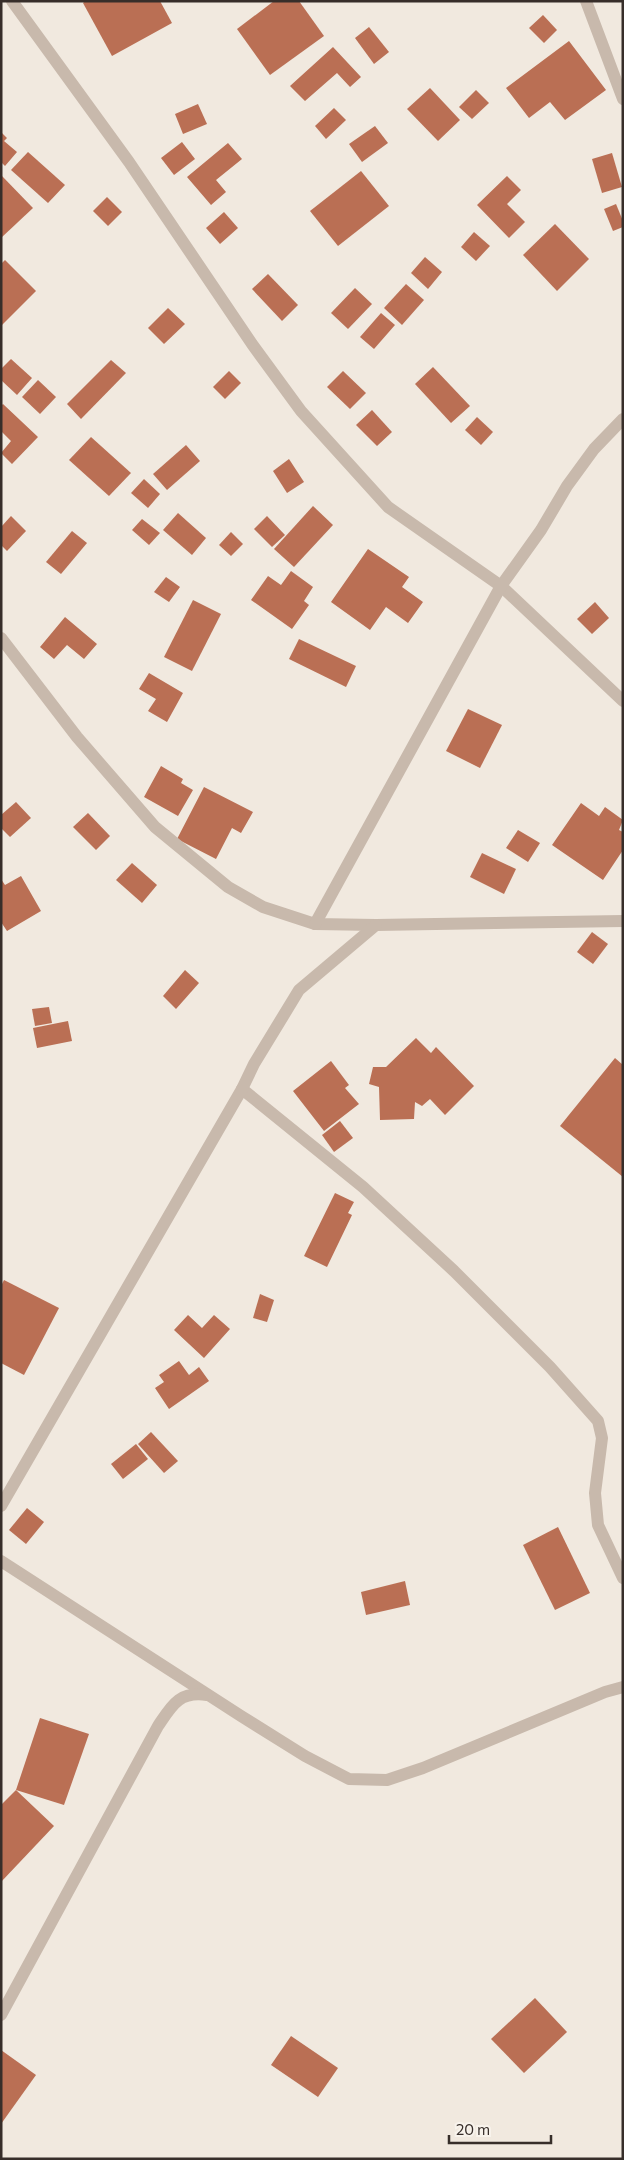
<svg xmlns="http://www.w3.org/2000/svg" width="624" height="2160" font-family="Commissioner,sans-serif">
<style>
.building{fill:#ba6f54}
.lines{fill:none;stroke-linecap:round;stroke-linejoin:round}
.minor{stroke:#c8b9ac;stroke-width:12}
</style>
<rect width="100%" height="100%" fill="#f1e9df"/>
<g class="building">
<path d="M85,1H160L172,23L112,56L83,3Z"/>
<path d="M274,1H299L324,36L270,75L237,29Z"/>
<path d="M543,15L557,30L544,43L529,28Z"/>
<path d="M369,27L389,52L374,64L355,38Z"/>
<path d="M569,41L606,90L565,120L550,102L529,118L506,88Z"/>
<path d="M333,47L361,77L350,87L337,73L305,101L290,86Z"/>
<path d="M430,88L460,120L438,141L407,109Z"/>
<path d="M476,90L489,103L472,119L459,107Z"/>
<path d="M198,104L207,124L183,134L175,114Z"/>
<path d="M334,108L346,120L326,139L315,126Z"/>
<path d="M375,126L388,143L362,162L349,144Z"/>
<path d="M1,132L7,138L4,141L17,152L5,166L1,162Z"/>
<path d="M182,142L195,159L174,175L161,158Z"/>
<path d="M228,143L242,159L216,180L226,192L211,205L187,177Z"/>
<path d="M28,152L65,185L48,203L11,170Z"/>
<path d="M612,153L622,187L602,193L592,159Z"/>
<path d="M361,171L389,206L338,246L310,211Z"/>
<path d="M1,175L33,208L1,238Z"/>
<path d="M507,176L521,190L507,204L525,222L509,238L477,205Z"/>
<path d="M107,197L122,212L108,226L93,211Z"/>
<path d="M616,204L623,221V227L613,231L604,209Z"/>
<path d="M224,212L238,228L220,244L206,228Z"/>
<path d="M555,224L589,259L557,291L523,255Z"/>
<path d="M474,232L490,246L476,261L461,247Z"/>
<path d="M425,257L442,272L428,289L411,273Z"/>
<path d="M5,260L36,291L1,326V264Z"/>
<path d="M268,274L298,305L282,321L252,289Z"/>
<path d="M406,284L424,300L402,325L384,308Z"/>
<path d="M355,288L372,304L348,329L331,313Z"/>
<path d="M168,308L185,324L164,344L148,328Z"/>
<path d="M381,313L395,325L374,349L360,337Z"/>
<path d="M11,359L32,378L17,395L1,380V369Z"/>
<path d="M111,360L126,373L81,419L67,404Z"/>
<path d="M433,367L470,406L451,423L415,384Z"/>
<path d="M229,371L241,383L225,399L213,387Z"/>
<path d="M343,371L366,393L350,409L327,387Z"/>
<path d="M38,380L56,397L40,414L22,397Z"/>
<path d="M3,404L38,437L12,464L1,453L11,441L1,431V406Z"/>
<path d="M372,410L392,432L377,446L356,425Z"/>
<path d="M477,417L493,432L481,445L465,430Z"/>
<path d="M91,437L131,473L109,496L69,460Z"/>
<path d="M186,445L200,461L167,490L153,474Z"/>
<path d="M289,459L304,482L287,493L273,471Z"/>
<path d="M144,479L160,494L148,508L131,493Z"/>
<path d="M313,506L333,525L294,567L274,549Z"/>
<path d="M178,513L206,538L192,555L163,530Z"/>
<path d="M11,516L26,531L7,551L1,545V527Z"/>
<path d="M267,516L285,535L272,547L254,529Z"/>
<path d="M142,519L160,533L149,545L132,530Z"/>
<path d="M72,531L87,543L61,574L46,562Z"/>
<path d="M231,532L243,544L231,556L219,545Z"/>
<path d="M368,549L409,577L402,587L423,602L408,623L386,607L370,630L331,602Z"/>
<path d="M291,571L313,587L304,601L309,605L292,629L251,600L268,576L281,585Z"/>
<path d="M166,577L180,587L169,602L154,592Z"/>
<path d="M193,600L221,614L192,671L164,657Z"/>
<path d="M595,602L609,618L592,634L577,619Z"/>
<path d="M65,617L97,644L84,659L67,645L54,659L40,647Z"/>
<path d="M299,639L356,666L346,687L289,659Z"/>
<path d="M149,673L183,693L167,722L148,711L156,699L139,689Z"/>
<path d="M468,709L502,725L480,768L446,751Z"/>
<path d="M161,766L183,779L181,783L193,790L178,816L144,797Z"/>
<path d="M204,787L253,812L241,833L232,828L216,859L177,839Z"/>
<path d="M16,802L31,818L10,837L1,828V815Z"/>
<path d="M581,803L599,816L605,807L623,820L619,830L623,832V850L603,880L552,845Z"/>
<path d="M88,813L110,836L96,850L73,827Z"/>
<path d="M518,830L540,843L528,862L506,848Z"/>
<path d="M482,853L516,869L504,894L470,877Z"/>
<path d="M132,863L157,885L142,903L116,880Z"/>
<path d="M21,876L41,911L7,931L1,922V879L5,885Z"/>
<path d="M592,932L608,944L593,964L577,952Z"/>
<path d="M185,970L199,983L176,1009L163,996Z"/>
<path d="M49,1007L52,1023L35,1026L32,1009Z"/>
<path d="M68,1021L72,1041L37,1048L33,1028Z"/>
<path d="M416,1038L431,1053L436,1047L474,1086L445,1115L430,1099L422,1106L415,1102L414,1119L380,1120L379,1087L369,1084L373,1067H386Z"/>
<path d="M615,1058L623,1065V1177L560,1126Z"/>
<path d="M331,1061L349,1085L345,1088L359,1104L324,1131L293,1091Z"/>
<path d="M340,1121L353,1138L334,1152L322,1135Z"/>
<path d="M335,1193L354,1202L348,1213L352,1215L327,1267L304,1256Z"/>
<path d="M4,1280L59,1308L24,1375L1,1363V1286Z"/>
<path d="M260,1294L274,1300L267,1322L253,1318Z"/>
<path d="M188,1315L202,1328L214,1315L230,1329L204,1358L174,1330Z"/>
<path d="M179,1361L189,1375L199,1367L209,1381L169,1409L155,1388L164,1382L159,1375Z"/>
<path d="M151,1432L178,1461L164,1473L138,1444Z"/>
<path d="M136,1444L148,1459L123,1479L111,1464Z"/>
<path d="M27,1508L44,1522L26,1544L9,1530Z"/>
<path d="M558,1527L590,1593L555,1610L523,1545Z"/>
<path d="M405,1581L410,1605L366,1615L361,1592Z"/>
<path d="M40,1718L89,1734L64,1805L16,1790Z"/>
<path d="M16,1790L54,1826L1,1882V1805Z"/>
<path d="M535,1998L567,2032L524,2073L491,2039Z"/>
<path d="M291,2036L338,2068L318,2097L271,2065Z"/>
<path d="M1,2050L36,2075L1,2124Z"/>
</g>
<g class="lines">
<g class="minor">
<path d="M12,1L129,162L252,344L301,411L388,507L501,586L623,701"/>
<path d="M586,1L623,99"/>
<path d="M1,638L77,737L155,827L228,887L263,907L315,924L376,925L623,921"/>
<path d="M315,924L501,586L541,530L567,486L594,449L623,419"/>
<path d="M242,1089L363,1187L454,1271L550,1367L598,1421L602,1438L595,1493L598,1525L623,1578"/>
<path d="M1,1506L242,1089L254,1064L299,990L376,925"/>
<path d="M1,1561L241,1716L305,1756L349,1779L387,1780L423,1768L605,1692L623,1687"/>
<path d="M1,2015L158,1726C172,1705 179,1691 207,1695"/>
</g>
</g>
<rect width="624" height="2160" fill="none" stroke="#372e2a" stroke-width="5"/>
<path d="M449 2135v8h102v-8" fill="none" stroke="#372e2a" stroke-width="2.5"/>
<text x="456" y="2135" font-size="15" fill="#372e2a" stroke="#f8f3ec" stroke-width="4" paint-order="stroke">20 m</text>
</svg>
